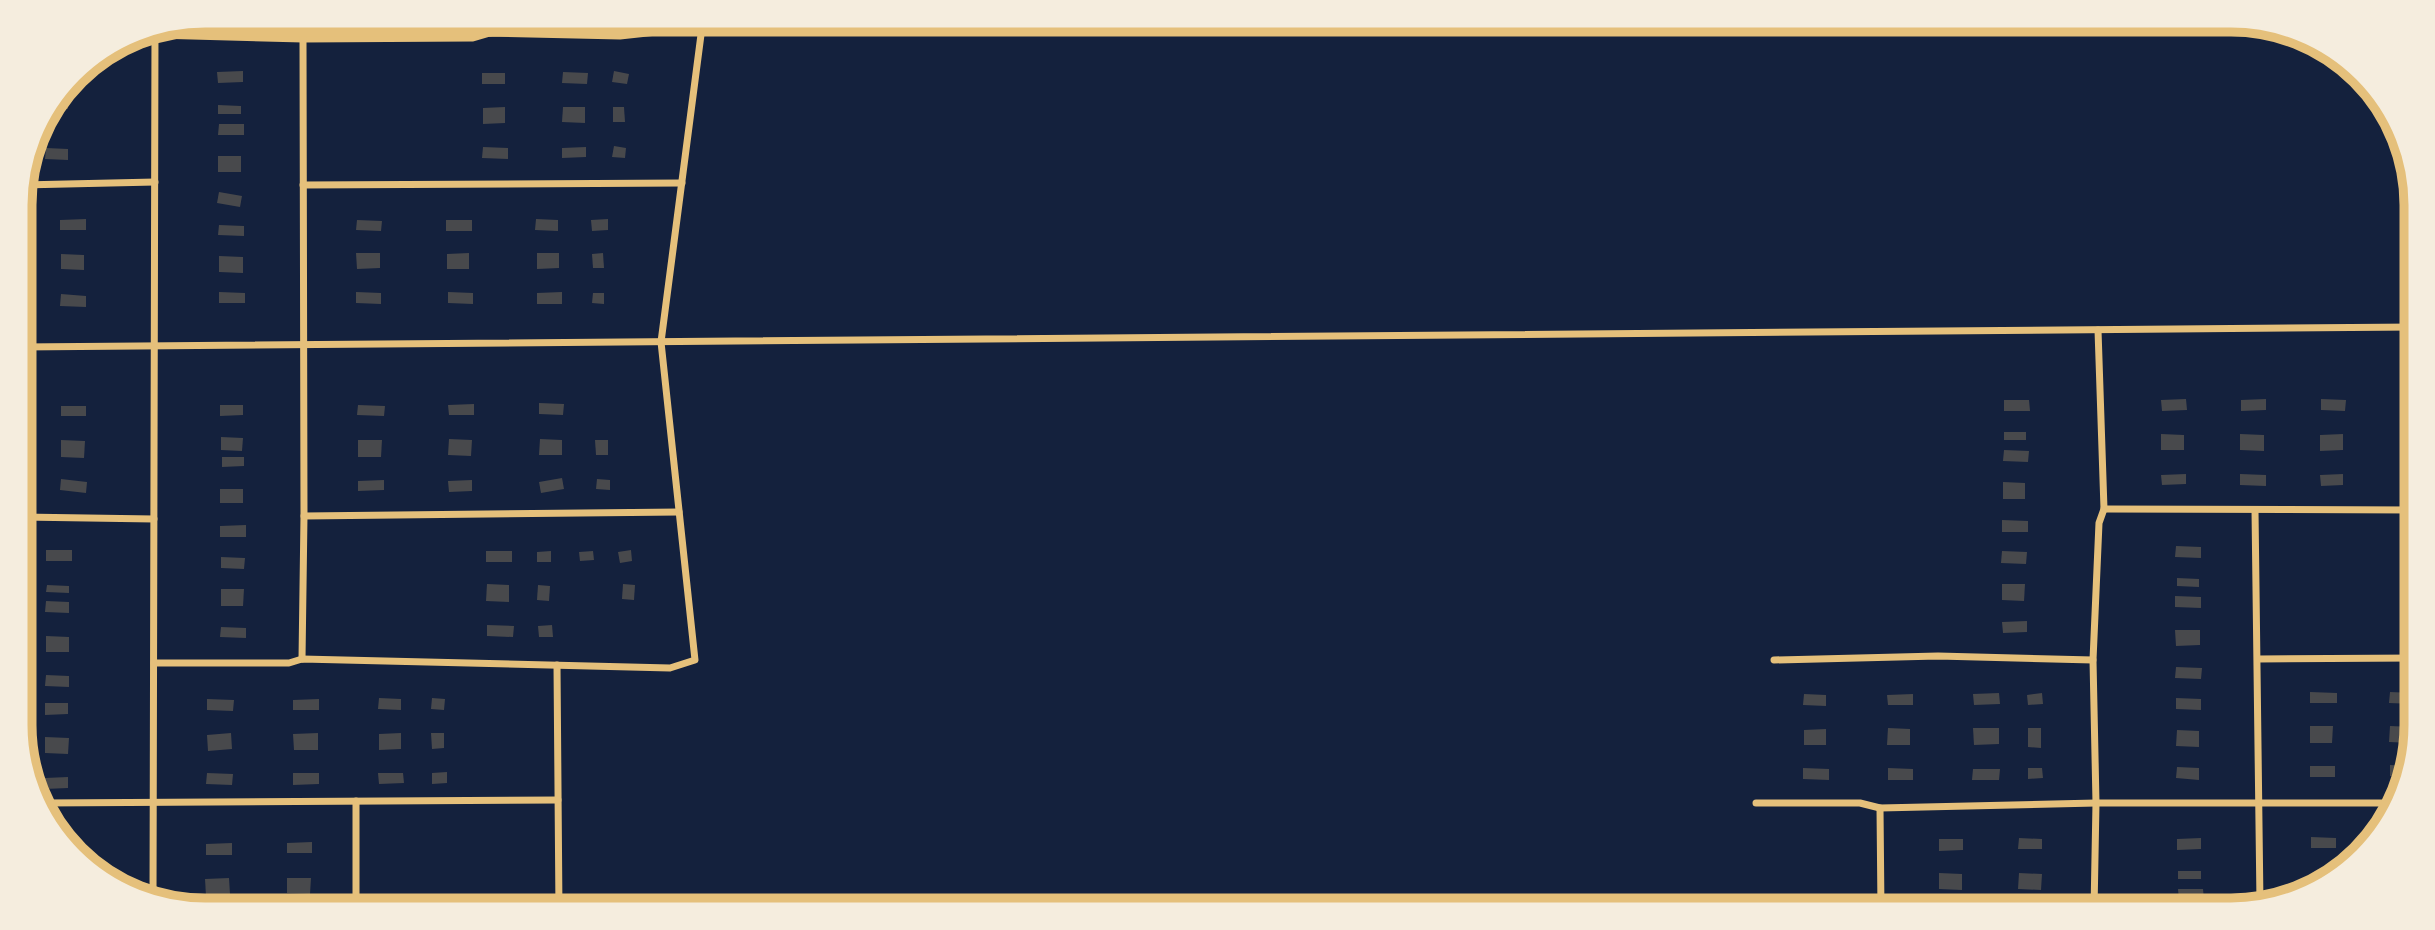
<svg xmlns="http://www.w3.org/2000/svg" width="2435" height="930" font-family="Figtree,sans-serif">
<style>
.building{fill:#48494c}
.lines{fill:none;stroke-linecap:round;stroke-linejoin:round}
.minor{stroke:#e5c07b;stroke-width:7}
.rim{fill:none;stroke:#e5c07b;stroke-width:9}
</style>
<rect width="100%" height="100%" fill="#14213d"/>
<g class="building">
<path d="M243,71V82L218,83L217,72Z"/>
<path d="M614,71L629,74L627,84L612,82Z"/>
<path d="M563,72L588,73L587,84L562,83Z"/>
<rect x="482" y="73" width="23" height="11"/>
<path d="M58,97H67L68,109H49Z"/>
<path d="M218,105L241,106V114H218Z"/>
<path d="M505,107V123L483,124V108Z"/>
<path d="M563,107H585V123L562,122Z"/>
<path d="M613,107H624L625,122H613Z"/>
<path d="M219,124H244V135H218Z"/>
<path d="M614,146L626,148L625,158L612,157Z"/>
<path d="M483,147L508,148V159L482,158Z"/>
<path d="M586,147V157L562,158V148Z"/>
<path d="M46,148L68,149V160L45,159Z"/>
<rect x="218" y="156" width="23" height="16"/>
<path d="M219,192L242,196L240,207L217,203Z"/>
<path d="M86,219V230H60V220Z"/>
<path d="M536,219L558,220V231L535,230Z"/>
<path d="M608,219V230L592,231L591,220Z"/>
<path d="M357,220L382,221L381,231L356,230Z"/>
<rect x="446" y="220" width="26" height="11"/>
<path d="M219,225L244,226V236L218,235Z"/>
<path d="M356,253H380V268L357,269Z"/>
<path d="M469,253V269H447V254Z"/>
<path d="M537,253H559V268L537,269Z"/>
<path d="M603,253L604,268H593L592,254Z"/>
<path d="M61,254L84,255V270L61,269Z"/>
<path d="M219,256L243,257V273L219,272Z"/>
<path d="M219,292L245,293V303H219Z"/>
<path d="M356,292L381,293V304L356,303Z"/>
<path d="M448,292L473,293V304L448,303Z"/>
<path d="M562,292V304H537V293Z"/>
<path d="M593,293H604V304L592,303Z"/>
<path d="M61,294L86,296V307L60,306Z"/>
<path d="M2186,399L2187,410L2162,411L2161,400Z"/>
<path d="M2266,399V410L2241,411V400Z"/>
<path d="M2321,399L2346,400L2345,411L2321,410Z"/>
<path d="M2004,400H2029L2030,411H2004Z"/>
<path d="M539,403L564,404L563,415L539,414Z"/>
<path d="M474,404V415H449L448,405Z"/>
<path d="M220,405H243V415L220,416Z"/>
<path d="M358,405L385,406L384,416L357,415Z"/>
<rect x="61" y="406" width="25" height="10"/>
<rect x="2004" y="432" width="22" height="8"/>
<path d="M2161,434L2184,435V450H2161Z"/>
<path d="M2240,434L2264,435V451L2240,450Z"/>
<path d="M2343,434V450L2320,451V435Z"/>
<path d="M221,437L243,438L242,451L221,450Z"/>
<path d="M449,439L472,440L471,456L448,455Z"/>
<path d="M540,439L562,440V455H539Z"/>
<path d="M61,440L85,441L84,458L61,457Z"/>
<path d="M358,440H382L381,457H358Z"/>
<path d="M595,440H608V455H596Z"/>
<path d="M2004,450L2029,451L2028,462L2003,461Z"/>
<path d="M222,457H244V466L222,467Z"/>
<path d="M2186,474V484L2162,485L2161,475Z"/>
<path d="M2240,474L2266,475V486L2240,485Z"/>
<path d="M2343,474V485L2321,486L2320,475Z"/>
<path d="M562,478L564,489L541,493L539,482Z"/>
<path d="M61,479L87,482L86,493L60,490Z"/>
<path d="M597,479L610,480V490L596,489Z"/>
<path d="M384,480V490L358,491V481Z"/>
<path d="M472,480V491L449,492L448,481Z"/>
<path d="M2003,482L2025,483V499H2003Z"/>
<rect x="220" y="489" width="23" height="14"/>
<path d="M2002,520L2028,521V532H2002Z"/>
<path d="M246,525V537H220V526Z"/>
<path d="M2176,546L2201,547V558L2175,557Z"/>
<rect x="46" y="550" width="26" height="11"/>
<path d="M631,550L632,561L620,563L618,552Z"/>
<rect x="486" y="551" width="26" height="11"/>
<path d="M551,551V562H537V552Z"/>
<path d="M593,551L594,560L580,561L579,552Z"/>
<path d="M2002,551L2027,552L2026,564L2001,563Z"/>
<path d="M221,557L245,558L244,569L221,568Z"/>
<path d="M2177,578L2199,579V587L2177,586Z"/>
<path d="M487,584L509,585V602L486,601Z"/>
<path d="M623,584L635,585L634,600L622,599Z"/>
<path d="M2002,584H2025L2024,601L2002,600Z"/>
<path d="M47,585L69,586V593L46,592Z"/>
<path d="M538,585L550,586L549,601L537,600Z"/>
<path d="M221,589H244L243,606H221Z"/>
<path d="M2175,596L2201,597V608L2175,607Z"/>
<path d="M46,601L69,602V613L45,612Z"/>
<path d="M2027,621V632L2003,633L2002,622Z"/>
<path d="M487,625L514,626L513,637L487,636Z"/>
<path d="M552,625L553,637H539L538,626Z"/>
<path d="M221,627L246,628V638L220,637Z"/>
<path d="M2175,630H2200V645L2176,646Z"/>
<path d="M46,636L69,637V652H46Z"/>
<path d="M2176,667L2202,668L2201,679L2175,678Z"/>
<path d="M46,675L69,676V687L45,686Z"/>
<path d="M2310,692L2337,693V703H2310Z"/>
<path d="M2390,692L2414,693V704L2389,703Z"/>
<path d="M1999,693L2000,704L1974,705L1973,694Z"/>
<path d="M2042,693L2043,704L2028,705L2027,695Z"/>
<path d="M1804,694L1826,695V706L1803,705Z"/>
<path d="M1913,694V705H1888L1887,695Z"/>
<path d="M379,698L401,699V710L378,709Z"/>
<path d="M432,698L445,699L444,710L431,709Z"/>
<path d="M2176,698L2201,699V710L2176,709Z"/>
<path d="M207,699L234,700L233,711L207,710Z"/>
<path d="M319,699V710H293V700Z"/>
<path d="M45,703H68V714L45,715Z"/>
<path d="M2310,726H2333L2332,743H2310Z"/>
<path d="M2390,726L2413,727L2412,743L2389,742Z"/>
<path d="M1888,728L1910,729V745H1887Z"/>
<path d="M1973,728H1999V744L1974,745Z"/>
<path d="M2028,728H2041V748L2028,747Z"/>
<path d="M1826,729V745H1804V730Z"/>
<path d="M2177,730L2199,731V747L2176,746Z"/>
<path d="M231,733L232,749L208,751L207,735Z"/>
<path d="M318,733V750H294L293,734Z"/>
<path d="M401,733V749L379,750V734Z"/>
<path d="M431,733H444V748L432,749Z"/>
<path d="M45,737L69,738L68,754L45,753Z"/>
<path d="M2390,765L2409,766L2407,777L2390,776Z"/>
<rect x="2310" y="766" width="25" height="11"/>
<path d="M2177,767L2199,768V780L2176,778Z"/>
<path d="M1803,768L1829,769V780L1803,779Z"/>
<path d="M1888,768L1913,769V780H1888Z"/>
<path d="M2028,768H2042L2043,778L2028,779Z"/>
<path d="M1973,769H2000L1999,780H1972Z"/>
<path d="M447,772V783L432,784V773Z"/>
<path d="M207,773L233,774L232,785L206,784Z"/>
<path d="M293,773H319V784L293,785Z"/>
<path d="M378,773H403L404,783L379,784Z"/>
<path d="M68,777V788L45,789V778Z"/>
<path d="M2311,837L2336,838V848H2311Z"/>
<path d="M2019,838L2042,839V849H2018Z"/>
<path d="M2201,838V849L2177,850V839Z"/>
<path d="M1939,839H1963V850L1939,851Z"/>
<path d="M312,842V853H287V843Z"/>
<path d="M232,843V855H206V844Z"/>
<rect x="2178" y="871" width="23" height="8"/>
<path d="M1939,873L1962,874V890L1939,889Z"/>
<path d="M2019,873L2042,874L2041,890L2018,889Z"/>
<path d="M2312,873H2335V876L2312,884Z"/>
<path d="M229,878L230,894L206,896L205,879Z"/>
<path d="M287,878H311L310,894L287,893Z"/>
<path d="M2178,889H2203L2204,899L2179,900Z"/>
</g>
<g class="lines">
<g class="minor">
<path d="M490,19V33"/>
<path d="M155,35L303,39L473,38L490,33L620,36L702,27"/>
<path d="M22,185L155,182"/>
<path d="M303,185L682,183"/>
<path d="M21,347L2415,327"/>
<path d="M2104,509L2415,510"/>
<path d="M2255,510L2260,903"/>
<path d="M304,516L679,512"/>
<path d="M21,517L154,519"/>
<path d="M302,659L304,516L303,39"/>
<path d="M2258,659L2416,658"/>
<path d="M1774,660L1938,656L2093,660"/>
<path d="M154,663H289L302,659L670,668L695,660L661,342L702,27L700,19"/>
<path d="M557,665L559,911"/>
<path d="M356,801V911"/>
<path d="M43,803L558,800"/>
<path d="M1756,803H1860L1880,808L2096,803H2393"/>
<path d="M1880,808L1881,910"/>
<path d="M153,902L155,29"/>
<path d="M2094,910L2096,803L2093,660L2099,523L2104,509L2098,330"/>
</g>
</g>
<path d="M0 0H2435V930H0ZM205 32H2231A173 173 0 0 1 2404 205V725A173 173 0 0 1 2231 898H205A173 173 0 0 1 32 725V205A173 173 0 0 1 205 32Z" fill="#f5edde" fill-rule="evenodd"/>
<path class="rim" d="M205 32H2231A173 173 0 0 1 2404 205V725A173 173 0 0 1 2231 898H205A173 173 0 0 1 32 725V205A173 173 0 0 1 205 32Z"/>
</svg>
